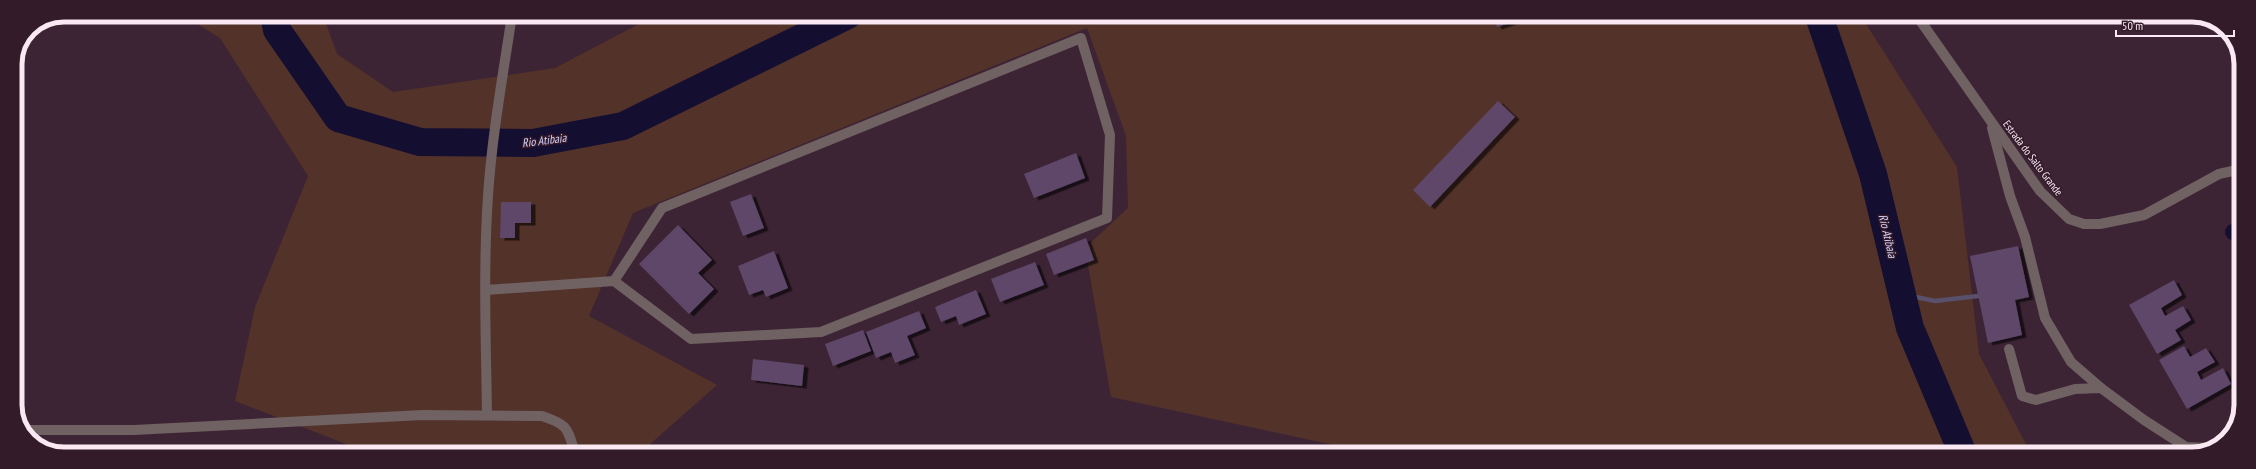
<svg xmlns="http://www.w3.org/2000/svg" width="2256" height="469" font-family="'PT Sans Narrow',sans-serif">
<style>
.green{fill:#53322a}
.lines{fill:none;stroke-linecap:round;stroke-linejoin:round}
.stream{stroke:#59506b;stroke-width:4.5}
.canal{stroke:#140e31;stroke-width:16}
.river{stroke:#140e31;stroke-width:28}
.building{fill:#5e466b;filter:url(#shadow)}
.minor{stroke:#706163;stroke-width:10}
.labels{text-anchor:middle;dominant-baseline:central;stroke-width:3;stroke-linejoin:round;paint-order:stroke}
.street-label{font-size:11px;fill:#fae9f3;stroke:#331b2a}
.water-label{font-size:12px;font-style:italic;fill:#d4d2fc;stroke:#331b2a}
.rim{fill:none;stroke:#fae9f3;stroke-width:5}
</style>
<defs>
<filter id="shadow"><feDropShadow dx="4.5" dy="2.5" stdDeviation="0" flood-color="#0009"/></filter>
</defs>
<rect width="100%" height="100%" fill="#3d2434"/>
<path class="green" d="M183,15H323L337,54L393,92L555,68L656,15L1861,16L1957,167L1979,354L2031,454H1375L1111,397L1085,248L1128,208L1126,136L1087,28L633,213L589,316L717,385L640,453H369L235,401L255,307L308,176L220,38Z"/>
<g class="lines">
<g class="stream">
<path d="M2237,256H2240"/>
<path d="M1902,294L1935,301L1978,296"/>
</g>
<path class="canal" d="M2233,232L2240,231"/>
<g class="river">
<path d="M274,15L277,30L338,118L420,142L533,143L623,126L848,15"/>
<path d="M1819,16L1873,174L1910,328L1963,454"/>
</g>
</g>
<g class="building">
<path d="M1493,16H1525V18L1497,27Z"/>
<path d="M1498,101L1515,117L1430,207L1413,190Z"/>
<path d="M1076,153L1085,178L1034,198L1024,174Z"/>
<path d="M751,194L764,228L743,236L730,202Z"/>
<path d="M501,202H531V223H515V238H500Z"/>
<path d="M678,225L712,260L698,273L714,289L689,314L639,264Z"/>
<path d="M1086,238L1094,260L1054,275L1046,254Z"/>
<path d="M2018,246L2029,297L2015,300L2022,335L1988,343L1970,256Z"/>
<path d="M774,251L788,288L766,297L763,290L749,295L738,266Z"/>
<path d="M1035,262L1044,285L1000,302L991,279Z"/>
<path d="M2174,280L2182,295L2161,308L2165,316L2183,306L2191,320L2175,330L2181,340L2157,354L2129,305Z"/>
<path d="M976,290L986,314L959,325L956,316L941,322L935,307Z"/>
<path d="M919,311L926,328L907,336L915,355L895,363L891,352L876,358L866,332Z"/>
<path d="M863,330L871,351L833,366L825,344Z"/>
<path d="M2184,346L2190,357L2206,348L2215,362L2197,372L2201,380L2223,368L2231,384L2187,409L2159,360Z"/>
<path d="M753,359L804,365L802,386L751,380Z"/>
</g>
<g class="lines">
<g class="minor">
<path d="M1917,16L2040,191L2069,219L2084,224H2100L2144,215L2219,174L2241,169"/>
<path d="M1992,128L2010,196L2025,237L2045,318L2071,362L2101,388"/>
<path d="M486,290L614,281L691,339L821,332L1107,218L1110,135L1081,38L662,208L614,281"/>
<path d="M2009,349L2022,396L2036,400L2075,389L2101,388L2144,420L2186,447L2209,448"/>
<path d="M487,415C486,342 483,269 488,196C492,135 503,75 512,15"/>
<path d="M25,430H134L422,415L542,416C569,425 567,428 575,453"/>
</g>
</g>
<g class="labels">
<g class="street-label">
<text transform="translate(2033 158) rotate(53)">Estrada do Salto Grande</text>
</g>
<g class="water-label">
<text transform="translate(544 140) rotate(-7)">Rio Atibaia</text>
<text transform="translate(1888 236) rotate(77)">Rio Atibaia</text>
</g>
</g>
<path d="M0 0H2256V469H0ZM64 22H2192A42 42 0 0 1 2234 64V405A42 42 0 0 1 2192 447H64A42 42 0 0 1 22 405V64A42 42 0 0 1 64 22Z" fill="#331b2a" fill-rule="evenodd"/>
<path class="rim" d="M64 22H2192A42 42 0 0 1 2234 64V405A42 42 0 0 1 2192 447H64A42 42 0 0 1 22 405V64A42 42 0 0 1 64 22Z"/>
<path d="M2116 30v6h118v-6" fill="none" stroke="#fae9f3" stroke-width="2"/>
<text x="2122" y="30" font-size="12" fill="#fae9f3" stroke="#331b2a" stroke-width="3" paint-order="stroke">50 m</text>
</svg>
